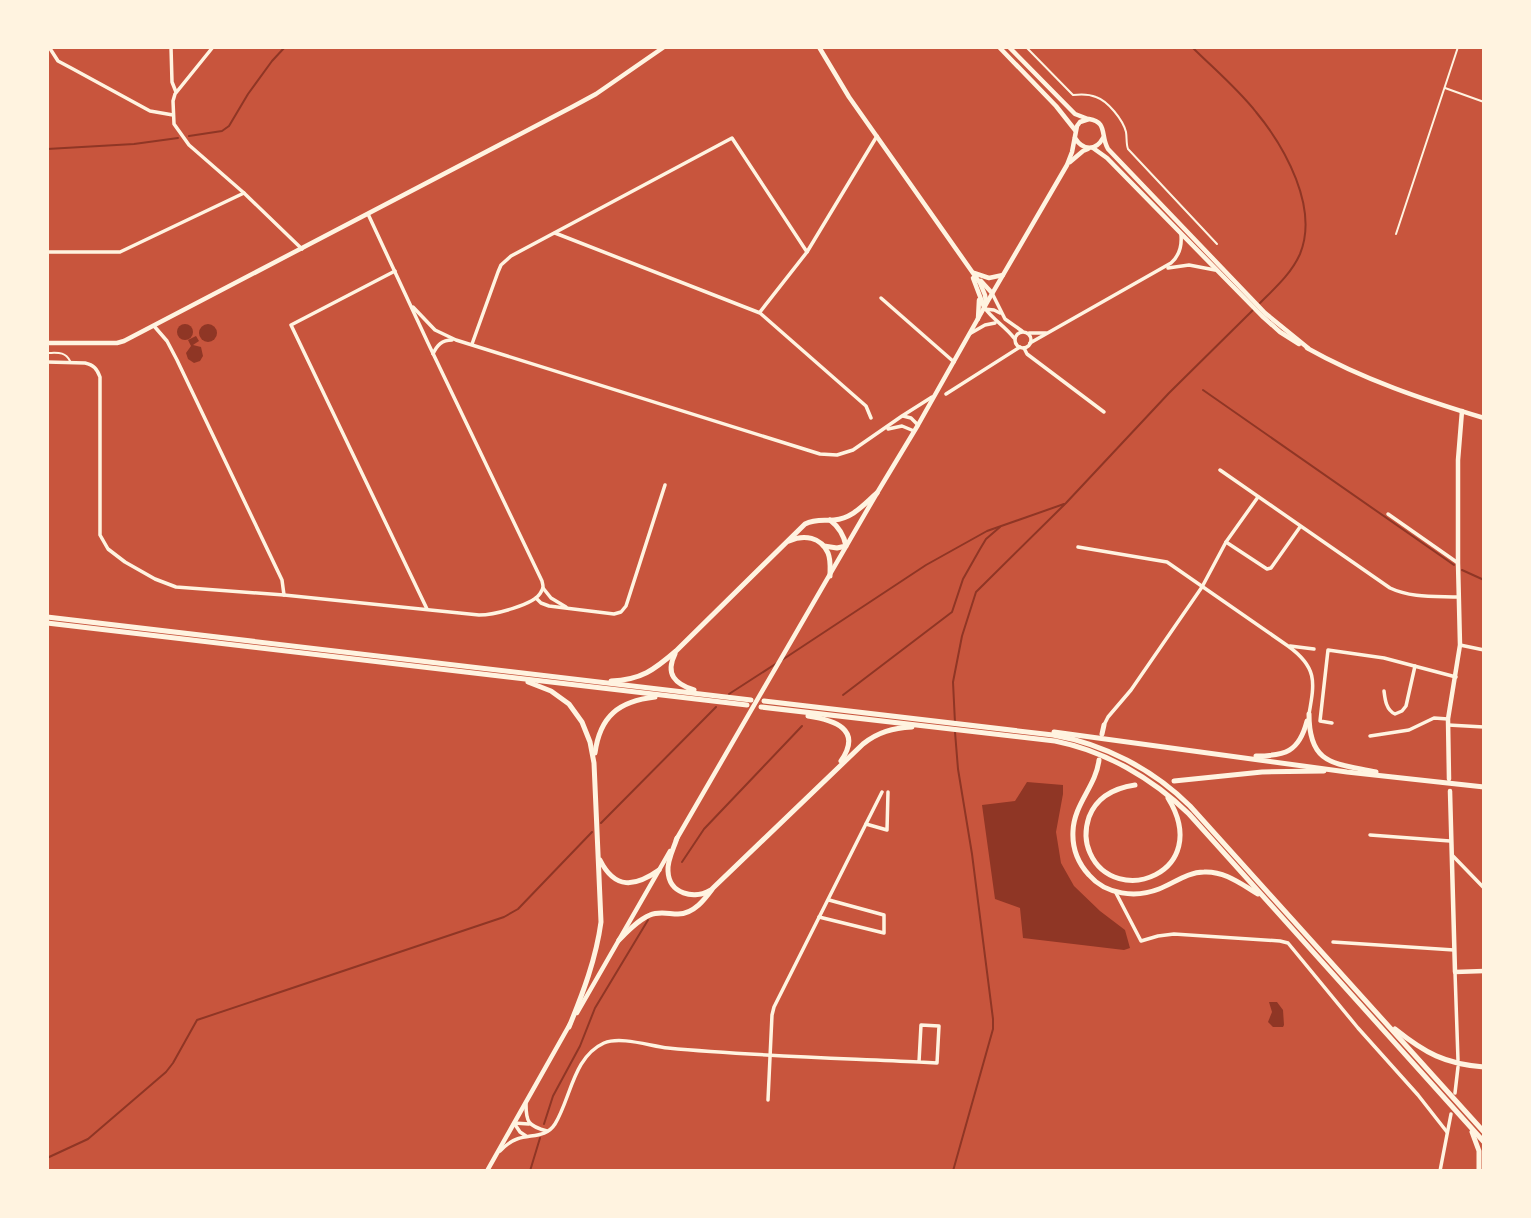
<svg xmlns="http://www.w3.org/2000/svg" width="1531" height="1218" font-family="'Roboto Serif',serif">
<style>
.water{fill:#8f3625}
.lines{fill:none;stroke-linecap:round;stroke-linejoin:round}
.stream{stroke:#8f3625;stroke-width:2}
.service{stroke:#fff3e0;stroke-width:2}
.minor{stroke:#fff3e0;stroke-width:3.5}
.tertiary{stroke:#fff3e0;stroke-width:4.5}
.secondary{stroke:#fff3e0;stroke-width:4.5}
.trunk{stroke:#fff3e0;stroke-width:5}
</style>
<rect width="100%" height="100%" fill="#c8553d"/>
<g class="water">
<circle cx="185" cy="332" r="8"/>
<circle cx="208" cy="333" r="9"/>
<path d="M196,336L199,341L193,345L201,347L203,356L200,361L194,363L188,359L186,353L191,346L188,340Z"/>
<path d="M1027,782L1063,785V794L1056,832L1061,863L1074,886L1100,911L1125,930L1130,948L1124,950L1023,938L1020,908L995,899L982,805L1015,801Z"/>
<path d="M1269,1002H1277L1283,1010L1284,1025L1283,1027H1273L1268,1022L1272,1012Z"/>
</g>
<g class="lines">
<g class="stream">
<path d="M1192,47C1213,68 1237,88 1256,112C1285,147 1319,208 1300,254C1291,274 1275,288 1260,303"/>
<path d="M189,136L222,131L229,126L248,94L272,61L285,47"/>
<path d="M47,149L134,144L178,138"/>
<path d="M1203,390L1454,565"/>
<path d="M1462,570L1484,580"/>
<path d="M782,660L926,565L987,531L1064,504"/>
<path d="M729,694L777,663"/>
<path d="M843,695L952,612L963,579L980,549L986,539L1000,527"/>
<path d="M955,723L953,682L962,636L976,592L1066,503L1169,393L1253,310"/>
<path d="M601,823L716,707"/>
<path d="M682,862L704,829L802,726"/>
<path d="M544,1124L553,1096L580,1046L595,1008L648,920"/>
<path d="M47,1158L88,1139L166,1072L173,1063L197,1020L504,917L518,909L592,832"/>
<path d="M530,1171L540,1138"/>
<path d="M953,1171L993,1029V1019L972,854L958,769L955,732"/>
</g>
<g class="service">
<path d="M1026,47L1073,95C1081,94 1089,94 1096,97C1108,101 1123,120 1126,132C1127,138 1126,144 1128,149L1217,244"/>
<path d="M1445,88L1484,102"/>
<path d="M1396,234L1458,47"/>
<path d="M1483,268L1484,266"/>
<path d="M47,353C57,353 65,351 70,361"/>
</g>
<g class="minor">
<path d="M49,47L58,61L73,69L150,111L173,115"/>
<path d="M171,47L172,82L176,92"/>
<path d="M213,47L175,94L173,101L174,124L189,145L244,193L302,249"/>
<path d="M555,233L760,313L866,406L871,418"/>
<path d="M47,252H120L244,193"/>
<path d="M1168,268L1189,265L1215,270"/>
<path d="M395,271L291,325L427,609"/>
<path d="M992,293L1005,319L1022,331"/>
<path d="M881,298L954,362"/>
<path d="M413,307L435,330L456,340L820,454L837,455L853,450L902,416L932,397"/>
<path d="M984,307C993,320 1005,326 1014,338"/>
<path d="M984,309L994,310L1000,313"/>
<path d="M760,312L807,252L877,136"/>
<path d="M154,326L167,341L177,360L282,580L284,595"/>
<circle cx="1023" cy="340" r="8"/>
<path d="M971,333L985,325L995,323"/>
<path d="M1029,333H1046"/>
<path d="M1030,343L1171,263C1179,256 1182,246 1181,235"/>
<path d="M472,344L498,272L501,265L511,256L732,138L807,252"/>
<path d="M1024,348L1027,354L1104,412"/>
<path d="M433,354C437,345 442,340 452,340"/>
<path d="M47,362L85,363C94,365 97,369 100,377V535L108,549L125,562L155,579L176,587L284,595L479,615C493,615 535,605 541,592C544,587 543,586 542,581L428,343L368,214"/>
<path d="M946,394L1020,347"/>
<path d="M903,416L911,418L918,425"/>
<path d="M888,429L902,426L914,431"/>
<path d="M1220,470L1390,588C1411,598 1435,596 1459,597"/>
<path d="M1388,514L1458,563"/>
<path d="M1226,542L1267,569L1271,568L1300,527"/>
<path d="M1078,547L1167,562L1288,646C1317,667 1315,681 1309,714"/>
<path d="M543,588L551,598L566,607"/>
<path d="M536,598L541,603L549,606L614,614L621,612L626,606L665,485"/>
<path d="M1460,645L1484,650"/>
<path d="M1290,646L1314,649"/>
<path d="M1384,691C1385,699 1386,710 1395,714L1402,711L1406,706L1415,666"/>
<path d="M1332,723L1320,721L1328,650L1384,658L1456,677"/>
<path d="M1104,725L1108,717L1131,690L1202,587L1226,542L1258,497"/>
<path d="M1448,725L1484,727"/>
<path d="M1370,736L1409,730L1434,718L1448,719"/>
<path d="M866,824L887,830L888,792"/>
<path d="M1370,835L1450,841"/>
<path d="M1452,855L1484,888"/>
<path d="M1116,893L1141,941L1158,936L1174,934L1280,941L1288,943L1358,1028L1418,1095L1447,1132"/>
<path d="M819,917L884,933V915L829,900"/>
<path d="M1333,942L1454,950"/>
<path d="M1455,972L1458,1060"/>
<path d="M1455,1093L1458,1067"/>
<path d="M768,1100L772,1015L774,1007L882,792"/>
<path d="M526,1104C526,1122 528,1126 547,1131"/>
<path d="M526,1136L520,1132L514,1123L529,1124"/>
<path d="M500,1151C505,1146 510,1141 517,1139C531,1134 546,1138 555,1124C571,1098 573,1057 604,1043C621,1036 650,1046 668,1048C751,1056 835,1058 919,1062L937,1063L939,1026L921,1025L919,1062"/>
<path d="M1440,1171L1451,1114"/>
</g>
<g class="tertiary">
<path d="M819,47L849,97L980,283L985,295L986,303"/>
<path d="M974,273L989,278L1003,275"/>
<path d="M973,278L984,307"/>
<path d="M981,281L992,293"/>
<path d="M978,319L979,300"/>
<path d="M47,343H117L124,341L572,107L596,94L664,47"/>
<path d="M1449,779L1448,719L1460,645L1458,563V460L1462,411"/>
<path d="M1450,791L1455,972L1484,971"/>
</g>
<g class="secondary">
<path d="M999,47L1056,106L1075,130"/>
<path d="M1009,47L1075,114L1088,119"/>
<path d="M1075,138C1083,151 1096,151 1103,138"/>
<path d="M1093,148L1107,158L1262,316L1280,332L1299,344"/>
<path d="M1070,162L1083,151L1088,149"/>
<path d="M1307,348C1362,379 1424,400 1484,418"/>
<path d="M676,840L877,493L918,425L989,299L1067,165L1072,152L1077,126L1080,122L1089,119C1108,122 1100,135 1108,149L1265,313L1308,348"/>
<path d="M577,1013L670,851"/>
<path d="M487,1171L570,1024"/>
</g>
<g class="trunk">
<path d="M789,541C804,534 821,537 828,553C831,560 830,568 830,576"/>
<path d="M824,546L837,548L846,546C844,535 839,527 830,520"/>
<path d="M47,617L751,700"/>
<path d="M47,623L747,705"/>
<path d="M675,654C665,674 675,684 694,690"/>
<path d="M611,681C641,680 654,670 676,651L805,524C815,519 823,521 834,520C853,518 863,505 877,493"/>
<path d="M528,682L551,691L569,704L582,722L590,742L594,763L601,922C596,959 583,993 569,1027"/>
<path d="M764,701L1053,735C1104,744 1153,769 1190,806L1484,1132"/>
<path d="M761,707L1055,741C1105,751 1152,778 1189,814L1484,1142"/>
<path d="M1309,714C1309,766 1335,763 1376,772"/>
<path d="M808,716C834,720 863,729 841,761"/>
<path d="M1054,732L1347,772L1484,787"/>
<path d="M1102,734L1104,725"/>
<path d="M595,753C600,716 619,701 655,697"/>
<path d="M1256,756C1285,756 1299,752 1307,721"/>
<path d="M1099,760C1096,786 1074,804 1073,831C1072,848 1078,863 1089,875C1106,895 1136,898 1159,889C1174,883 1188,872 1204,872C1225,871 1241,884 1258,894"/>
<path d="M1174,781L1262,772L1324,771"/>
<path d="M1135,785C1115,788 1097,796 1089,817C1085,829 1085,842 1090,853C1115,909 1214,873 1168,798"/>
<path d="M677,838C674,848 667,860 668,871C669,894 694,900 711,890"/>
<path d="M600,860C615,890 635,887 659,870"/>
<path d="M619,940C628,931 638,920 650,915C659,911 669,914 678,914C694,914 705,899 713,888L863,744C878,732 893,728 912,727"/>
<path d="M1395,1029C1425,1053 1445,1064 1484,1067"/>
<path d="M1472,1132L1479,1151V1171"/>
</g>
</g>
<rect width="1531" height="1218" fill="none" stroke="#fff3e0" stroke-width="98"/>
</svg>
